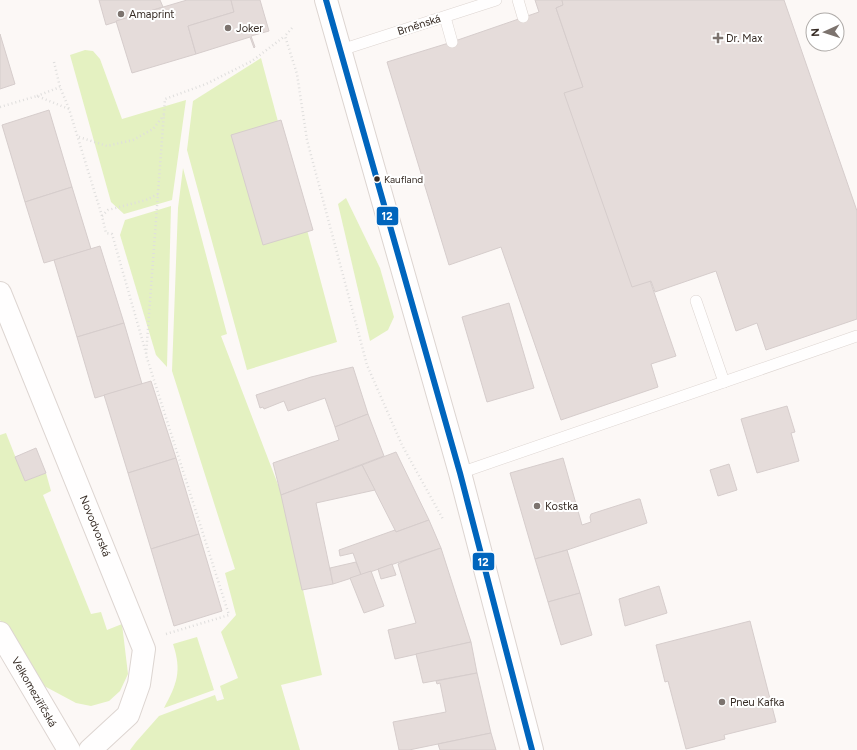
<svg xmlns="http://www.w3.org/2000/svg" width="857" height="750" font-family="Figtree,sans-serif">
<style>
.green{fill:#e4f1c1}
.building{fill:#e5dcda;stroke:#d6cdcc}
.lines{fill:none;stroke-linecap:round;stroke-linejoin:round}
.service-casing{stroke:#ddd5d1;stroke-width:12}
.minor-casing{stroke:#ddd5d1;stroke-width:24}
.tertiary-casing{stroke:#ddd5d1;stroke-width:24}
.path{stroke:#dfdedd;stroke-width:2.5;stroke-dasharray:1 3;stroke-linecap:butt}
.service{stroke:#fffefe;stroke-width:11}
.minor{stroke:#fffefe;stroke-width:22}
.tertiary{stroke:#fffefe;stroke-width:22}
.bus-1-casing{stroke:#fff;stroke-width:9}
.bus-1{stroke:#0065bd;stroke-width:6}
.poi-dot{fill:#7c736e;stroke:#fff;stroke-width:1.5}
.bus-dot{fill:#372c25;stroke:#fff;stroke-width:1.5}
.labels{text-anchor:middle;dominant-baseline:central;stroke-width:4;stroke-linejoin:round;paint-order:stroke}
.bus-label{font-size:10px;fill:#372c25;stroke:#fff;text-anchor:start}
.poi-label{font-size:11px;fill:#372c25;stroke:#fff;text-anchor:start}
.street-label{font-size:11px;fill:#372c25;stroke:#fff}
.line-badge{stroke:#fff;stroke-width:1.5}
.badge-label{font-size:11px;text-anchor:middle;font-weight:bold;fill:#fff}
</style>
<rect width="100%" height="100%" fill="#fcf8f6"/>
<g class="green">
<path d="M85,50L93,51L100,59L122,119L186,100L172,200L124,214L111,202L70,55Z"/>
<path d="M261,58L337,342L247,370L187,150L193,101Z"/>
<path d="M183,168L227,334L221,336L282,495L322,675L281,685L300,750H130L136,742L159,716L215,695L217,701L224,699L220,686L238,678L221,632L236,615L225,573L235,569L172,371L178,208Z"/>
<path d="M346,198L380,268L394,317L388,330L370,341L338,204Z"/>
<path d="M171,206L167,367L156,355L120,235L125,220Z"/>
<path d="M6,433L25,481L46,473L51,491L43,495L91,614L101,612L107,630L122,624L128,674L120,691L109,701L91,706L76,703L33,680L0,620V435Z"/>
<path d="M197,637L214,690L164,708C177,684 182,671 173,644Z"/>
</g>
<g class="building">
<path d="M99,0H160L163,7L106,25Z"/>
<path d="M187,0H231L234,12L188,26L196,54L132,73L116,21Z"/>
<path d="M231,0H260L269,31L251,36L255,47L254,48L250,37L196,54L188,26L234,12Z"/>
<path d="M535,0H562L563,5L556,8L676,356L651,364L658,387L561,420L501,247L449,265L387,62L452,42L539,12Z"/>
<path d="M562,0H784L857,211V319L766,350L757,323L736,331L716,271L655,292L651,281L632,287L564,93L583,87L556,8L563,5Z"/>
<path d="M0,34L15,84L0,89Z"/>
<path d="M49,110L72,187L25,202L2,125Z"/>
<path d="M281,120L313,230L263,245L231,135Z"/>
<path d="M72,187L91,249L44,263L25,202Z"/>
<path d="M100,246L124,323L77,337L54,260Z"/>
<path d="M509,303L534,388L487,402L462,317Z"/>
<path d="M124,323L142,384L95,398L77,337Z"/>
<path d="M353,367L368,414L335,427L325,398L288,411L284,401L264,409L263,407L260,408L256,395L311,377Z"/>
<path d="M151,381L176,458L128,473L104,395Z"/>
<path d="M787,406L795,432L791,433L799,461L757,473L741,419Z"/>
<path d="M368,414L384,456L281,495L273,463L339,440L335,427Z"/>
<path d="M36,448L46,473L25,481L15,457Z"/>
<path d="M396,452L429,520L396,532L362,465Z"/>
<path d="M176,458L199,534L151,549L128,473Z"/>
<path d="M563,458L582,525L591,522L590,517L591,514L638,499H640L647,523L567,550L535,559L510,473Z"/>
<path d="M729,464L737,490L718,496L710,470Z"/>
<path d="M362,465L375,490L316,503L333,584L302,590L281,495Z"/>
<path d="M429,520L441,548L361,575L353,553L340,556L339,550L395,530L396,532Z"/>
<path d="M199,534L222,611L174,626L151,549Z"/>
<path d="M441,548L471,642L395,659L388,630L416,623L398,564L404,561Z"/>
<path d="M567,550L580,593L548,602L535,559Z"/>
<path d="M356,562L361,575L333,584L330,568Z"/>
<path d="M392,564L396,575L381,579L378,569Z"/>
<path d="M371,571L384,606L364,613L350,578Z"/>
<path d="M659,586L667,613L625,626L619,599Z"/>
<path d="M580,593L592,635L561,645L548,602Z"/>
<path d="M750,621L776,722L724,735L725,739L686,749L668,681L665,682L656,645Z"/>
<path d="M471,642L477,673L423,683L416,654Z"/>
<path d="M477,673L491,733L409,750H399L393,722L446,712L440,683L437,684L436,681Z"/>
<path d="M491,733L496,750H440L438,744Z"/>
</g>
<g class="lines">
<g class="service-casing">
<g id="service">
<path d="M518,0L523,17"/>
<path d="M445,17L452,42"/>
<path d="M341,50L496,0"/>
<path d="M696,301L724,382"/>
<path d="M460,473L857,336"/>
</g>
</g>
<g class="minor-casing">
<g id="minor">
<path d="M0,293L144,649L139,684L128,715L90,750"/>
<path d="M0,633L69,750"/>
</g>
</g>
<g class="tertiary-casing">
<path id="tertiary" d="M326,0L460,473L532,750"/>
</g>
<g class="path">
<path d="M292,28L285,36L297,74L307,140L367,365L402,445L443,519"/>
<path d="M54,62L60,87L69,109"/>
<path d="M37,96L60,87"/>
<path d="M0,107L37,96L69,109L102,216L106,233L112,234L146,353"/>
<path d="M79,137L107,146L133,140L153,129L164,115"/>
<path d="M102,216L108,210L146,200L158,194"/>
<path d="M166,634L229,615L146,355L165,99L206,84L252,61L285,36"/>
</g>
<use href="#service" class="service"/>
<use href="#minor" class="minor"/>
<use href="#tertiary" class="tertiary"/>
<g class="bus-1-casing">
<path id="bus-1" d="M326,0L460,473L532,750"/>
</g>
<use href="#bus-1" class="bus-1"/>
</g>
<g class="poi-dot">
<circle cx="121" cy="14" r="4"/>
<circle cx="228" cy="28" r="4"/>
<path d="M716 32h4v4h4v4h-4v4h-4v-4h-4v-4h4z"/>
<circle cx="537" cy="506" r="4"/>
<circle cx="722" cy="702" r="4"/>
</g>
<circle class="bus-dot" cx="377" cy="179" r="3.5"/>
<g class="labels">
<g class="bus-label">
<text x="384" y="179">Kaufland</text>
</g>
<g class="poi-label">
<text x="129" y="14">Amaprint</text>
<text x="236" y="28">Joker</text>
<text x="726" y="38">Dr. Max</text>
<text x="545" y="506">Kostka</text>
<text x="730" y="702">Pneu Kafka</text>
</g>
<g class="street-label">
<text transform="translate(419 25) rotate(-18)">Brněnská</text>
<text transform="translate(95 526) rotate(68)">Novodvorská</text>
<text transform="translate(34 692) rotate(60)">Velkomeziříčská</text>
</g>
</g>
<g class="line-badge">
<rect x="376" y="206" width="23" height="20" rx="4" fill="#0065bd"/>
<rect x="472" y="552" width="23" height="19" rx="4" fill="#0065bd"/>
</g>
<g class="badge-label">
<text x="387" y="220">12</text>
<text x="483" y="566">12</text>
</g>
<g transform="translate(825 32) rotate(267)"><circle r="19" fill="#ffffff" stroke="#afaba8"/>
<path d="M0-3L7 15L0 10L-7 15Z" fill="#7c736e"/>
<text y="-6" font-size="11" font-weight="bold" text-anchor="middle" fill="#372c25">N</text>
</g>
</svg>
